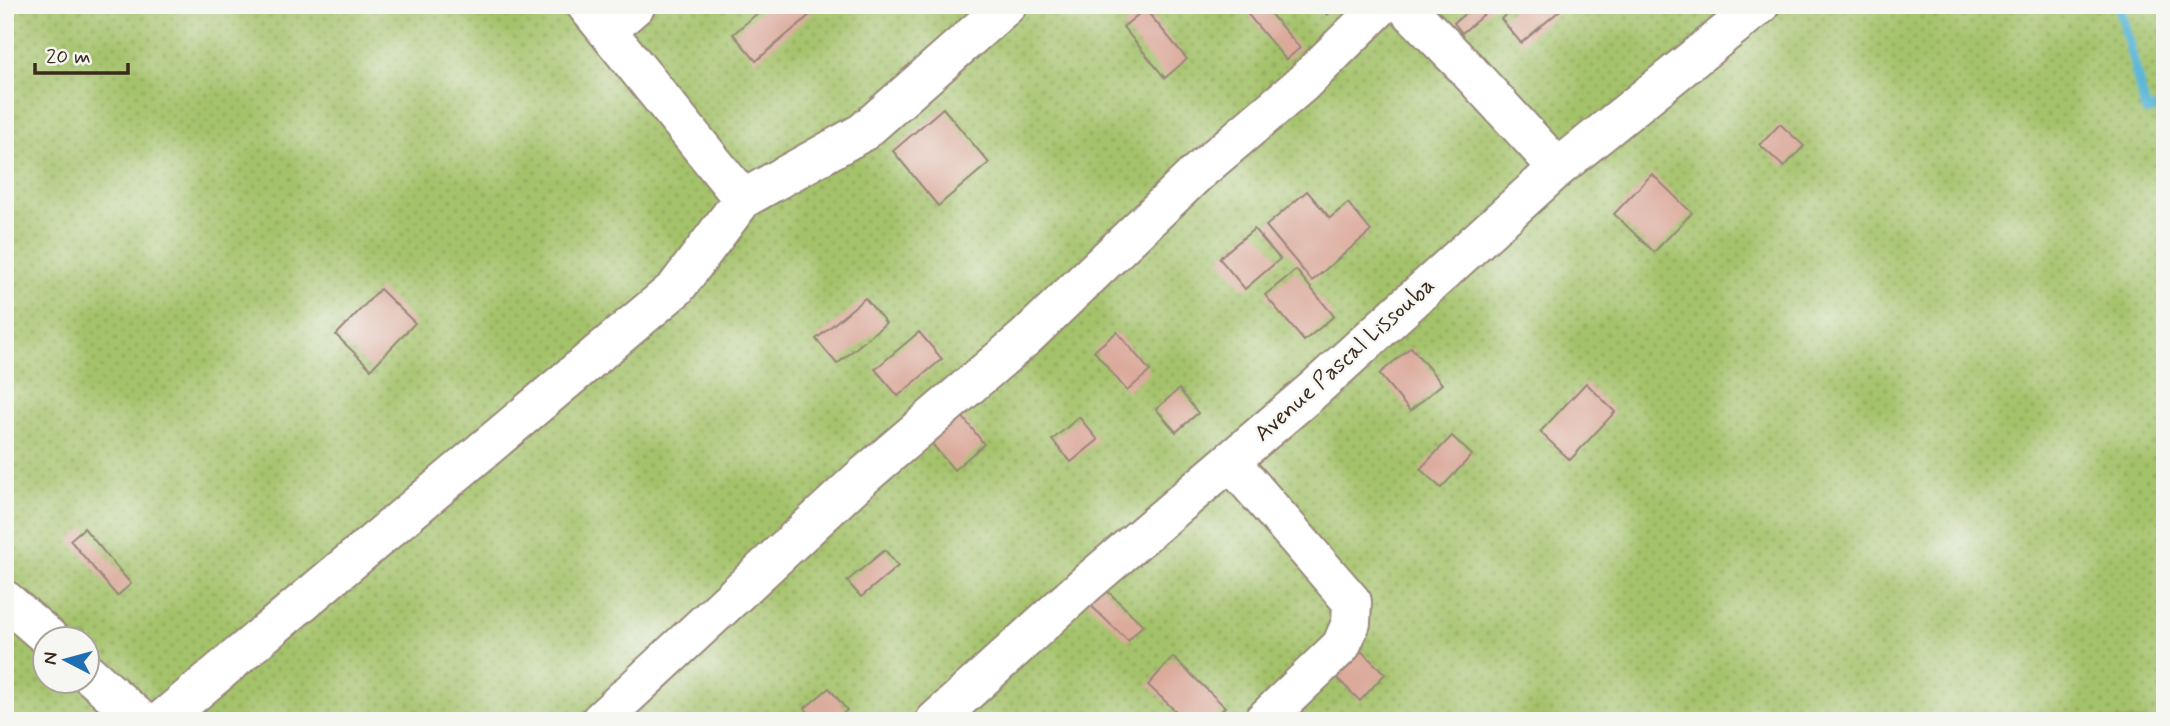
<svg xmlns="http://www.w3.org/2000/svg" width="2170" height="726" font-family="Mynerve,sans-serif">
<style>
.grass{fill:url(#grass-dots);stroke:#707644;stroke-width:2;fill-rule:evenodd}
.lines{fill:none;stroke-linecap:round;stroke-linejoin:round}
.stream{stroke:#57b5d6;stroke-width:10}
.building{fill:#dbaa9b}
.minor-casing{stroke:#98887a;stroke-width:42}
.minor{stroke:#fff;stroke-width:38}
.labels{text-anchor:middle;dominant-baseline:central;stroke-width:5;stroke-linejoin:round;paint-order:stroke}
.street-label{font-size:23px;fill:#3b2a1e;stroke:#f6f6f2}
</style>
<defs>
<pattern id="grass-dots" width="8" height="8" patternUnits="userSpaceOnUse" patternTransform="scale(1.75)"><rect width="8" height="8" fill="#a4c26a"/><path d="M2 2h.1M6 6h.1" fill="none" stroke="#879e57" stroke-width="1.8" stroke-linecap="round"/></pattern>
</defs>
<rect width="100%" height="100%" fill="#f6f6f2"/>
<filter id="ink" filterUnits="userSpaceOnUse"><feTurbulence type="fractalNoise" baseFrequency=".0143" numOctaves="2"/><feDisplacementMap in="SourceGraphic" scale="14" xChannelSelector="R" yChannelSelector="G"/><feConvolveMatrix kernelMatrix="1 2 1 2 8 2 1 2 1" color-interpolation-filters="sRGB"/></filter>
<filter id="wash" filterUnits="userSpaceOnUse"><feTurbulence type="fractalNoise" baseFrequency=".00686" numOctaves="4" result="noise"/><feDisplacementMap in="SourceGraphic" scale="28" xChannelSelector="R" yChannelSelector="G"/><feGaussianBlur stdDeviation="1.57" result="paint"/><feColorMatrix in="noise" values="0 0 0 0 0 0 0 0 0 0 0 0 0 0 0 0 0 1.4 0 .05"/><feComposite in="paint" operator="in"/></filter>
<g filter="url(#wash)">
<rect width="100%" height="100%" fill="#f5e7d6"/>
<path class="grass" d="M5,5H2165V721H5ZM46,638H88V680H46Z"/>
<g class="lines">
<path class="stream" d="M2119,5L2146,111L2165,106"/>
</g>
<g id="blocks">
<g class="building">
<path d="M767,5H804L811,14L756,61L733,34Z"/>
<path d="M1240,5H1263L1300,48L1286,60Z"/>
<path d="M1319,5H1339L1327,15Z"/>
<path d="M1475,5H1495L1462,33L1454,23Z"/>
<path d="M1518,5H1562L1564,7L1521,43L1501,19Z"/>
<path d="M1145,9L1187,59L1165,78L1123,27Z"/>
<path d="M943,108L989,163L938,206L893,151Z"/>
<path d="M1780,124L1804,146L1784,167L1760,145Z"/>
<path d="M1652,174L1692,213L1654,252L1614,214Z"/>
<path d="M1307,191L1330,218L1348,203L1371,231L1312,281L1266,226Z"/>
<path d="M1254,229L1280,259L1245,289L1219,258Z"/>
<path d="M1296,270L1334,316L1304,341L1265,295Z"/>
<path d="M380,289L415,323L371,369L336,335Z"/>
<path d="M865,298L886,323L837,364L816,339Z"/>
<path d="M919,332L942,359L898,396L875,369Z"/>
<path d="M1117,332L1150,371L1127,391L1094,351Z"/>
<path d="M1411,347L1442,384L1410,411L1379,374Z"/>
<path d="M1586,383L1615,412L1570,460L1540,432Z"/>
<path d="M1179,389L1198,413L1176,432L1156,409Z"/>
<path d="M958,411L984,444L954,470L927,438Z"/>
<path d="M1079,417L1098,440L1071,462L1052,440Z"/>
<path d="M1452,436L1472,455L1441,488L1420,469Z"/>
<path d="M84,528L131,584L117,596L70,540Z"/>
<path d="M885,550L898,566L861,597L847,581Z"/>
<path d="M1098,582L1143,625L1128,641L1083,598Z"/>
<path d="M1355,645L1385,674L1360,701L1330,671Z"/>
<path d="M1173,657L1225,707L1212,721H1186L1148,685Z"/>
<path d="M829,688L847,710L834,721H815L805,708Z"/>
</g>
</g>
</g>
<g filter="url(#ink)">
<use href="#blocks" fill-opacity="0" stroke="#98887a" stroke-width="2"/>
<g class="lines">
<g class="minor-casing">
<g id="minor">
<path d="M586,5L743,199"/>
<path d="M1404,5L1463,65L1558,168"/>
<path d="M607,30L636,5"/>
<path d="M1230,461L1352,602L1351,623L1341,646L1263,721"/>
<path d="M5,600L49,638"/>
<path d="M88,673L142,721"/>
<path d="M161,721L676,288L743,199L863,132L1007,5"/>
<path d="M600,721L859,480L1025,338L1196,174L1302,84L1382,5"/>
<path d="M935,721L1087,583L1311,392L1558,168L1760,5"/>
</g>
</g>
<use href="#minor" class="minor"/>
</g>
</g>
<g class="labels">
<g class="street-label">
<text transform="translate(1345 360) rotate(-42)">Avenue Pascal Lissouba</text>
</g>
</g>
<rect width="2170" height="726" fill="none" stroke="#f6f6f2" stroke-width="28"/>
<g transform="translate(66 660) rotate(276)"><circle r="33" fill="#f6f6f2" stroke="#aba49d" stroke-width="2"/>
<path d="M0-5L12 26L0 18L-12 26Z" fill="#1f6fb2"/>
<text y="-10" font-size="19" font-weight="bold" text-anchor="middle" fill="#3b2a1e">N</text>
</g>
<path d="M35 63v10h93v-10" fill="none" stroke="#3b2a1e" stroke-width="3.5"/>
<text x="46" y="63" font-size="21" fill="#3b2a1e" stroke="#f6f6f2" stroke-width="5" paint-order="stroke">20 m</text>
</svg>
